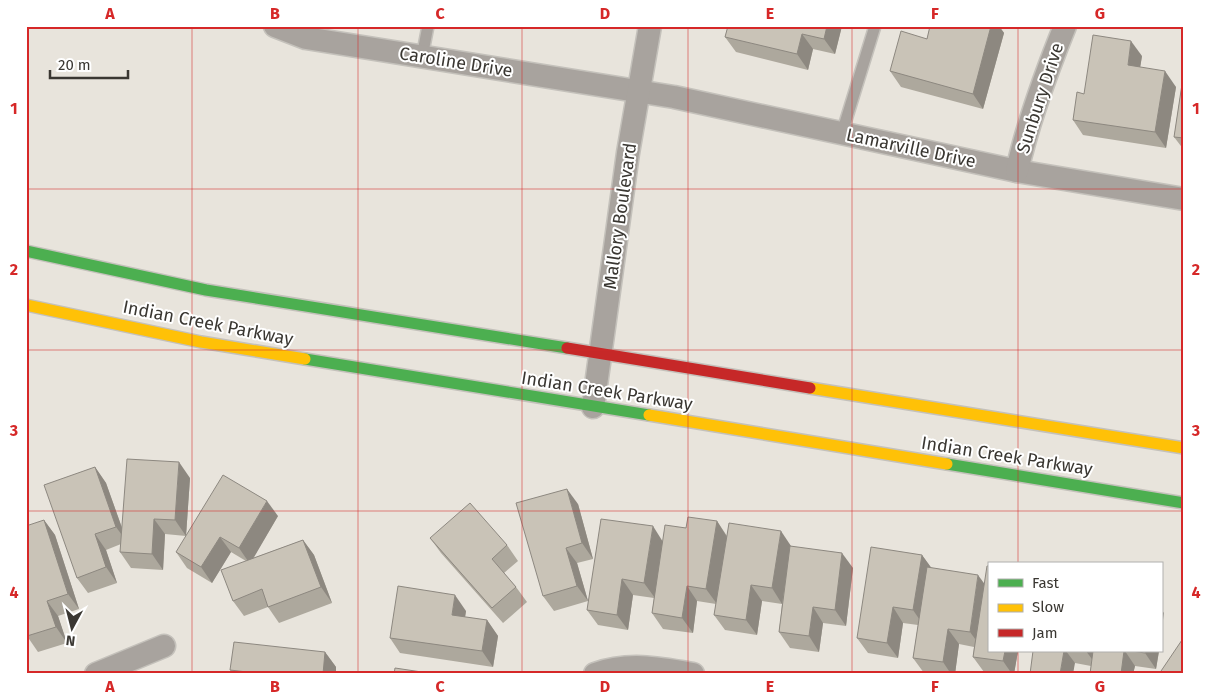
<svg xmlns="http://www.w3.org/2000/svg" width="1210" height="700" font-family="'Fira Sans',sans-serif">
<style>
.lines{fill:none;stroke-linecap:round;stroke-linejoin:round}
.lane-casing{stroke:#c4c1bb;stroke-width:14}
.street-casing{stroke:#c4c1bb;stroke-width:25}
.fast-casing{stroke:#c4c1bb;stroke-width:14}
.slow-casing{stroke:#c4c1bb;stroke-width:14}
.jam-casing{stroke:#c4c1bb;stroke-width:14}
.lane{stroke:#a8a39e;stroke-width:11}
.street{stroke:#a8a39e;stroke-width:22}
.fast{stroke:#4caf50;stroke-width:11}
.slow{stroke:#ffc107;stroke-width:11}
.jam{stroke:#c62828;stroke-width:11}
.wall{fill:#ada89d}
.shaded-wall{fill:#8d8880}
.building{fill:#c9c3b7;stroke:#8d8880}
.grid{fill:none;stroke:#d62828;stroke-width:1;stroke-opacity:0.55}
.labels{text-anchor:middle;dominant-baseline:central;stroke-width:4;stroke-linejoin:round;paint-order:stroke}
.street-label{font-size:18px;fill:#3a3732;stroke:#fff}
.neatline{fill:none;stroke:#d62828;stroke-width:2}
.grid-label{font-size:16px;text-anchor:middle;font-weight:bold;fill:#d62828}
</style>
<rect width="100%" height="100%" fill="#e8e4dc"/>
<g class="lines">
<g class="lane-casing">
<g id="lane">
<path d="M422,57L428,26"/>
<path d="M842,133L875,26"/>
</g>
</g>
<g class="street-casing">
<g id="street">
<path d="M275,26L306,38L674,97L1017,171L1184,199"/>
<path d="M1017,171C1028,121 1046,73 1065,26"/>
<path d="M593,407L628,153L650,26"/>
<path d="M96,674L164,646"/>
<path d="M595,674C628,662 659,668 693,674"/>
</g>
</g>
<g class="fast-casing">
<g id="fast">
<path d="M26,251L206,290L567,348"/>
<path d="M305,359L649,415"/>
<path d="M947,464L1184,503"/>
</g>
</g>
<g class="slow-casing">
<g id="slow">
<path d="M26,305L201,342L305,359"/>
<path d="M810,388L1184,448"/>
<path d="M649,415L947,464"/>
</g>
</g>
<g class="jam-casing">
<path id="jam" d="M567,348L810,388"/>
</g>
<use href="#lane" class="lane"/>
<use href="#street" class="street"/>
<use href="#fast" class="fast"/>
<use href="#slow" class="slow"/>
<use href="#jam" class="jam"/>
</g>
<g class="wall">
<path d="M728,26H842L835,54L813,49L808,70L736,52L725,37Z"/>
<path d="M930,26H999L1004,33L983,109L901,87L890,71L927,39Z"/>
<path d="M1142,56L1140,67L1176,87L1166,148L1083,135L1073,120L1084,94Z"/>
<path d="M1184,71V150L1174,137Z"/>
<path d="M95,467L106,483L122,528L190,478L186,536L165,534L163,570L131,568L120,552L121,544L106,550L117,583L88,593L77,578Z"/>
<path d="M578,504L593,559L577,563L588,601L554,611L543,596Z"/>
<path d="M278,516L253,558L303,540L314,555L332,603L279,623L268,607L244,616L233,601L246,561L231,552L212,583L187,568L176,552Z"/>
<path d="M44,520L55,535L79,609L58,616L67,643L38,652L27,636Z"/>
<path d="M717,521L727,536L791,546L853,568L846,626L823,623L819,652L790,648L779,632L782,604L762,601L757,635L725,630L714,615L716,604L697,601L693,633L663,629L652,613L654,598L633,595L628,630L598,625L587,610L663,541L686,528Z"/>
<path d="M430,538L507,545L518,561L504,573L516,587L527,602L503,623L441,553Z"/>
<path d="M922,555L989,651H1018L1014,674H996L984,672L973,657L974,647L959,644L955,674L924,673L913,658L918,625L903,623L898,658L868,653L857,638Z"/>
<path d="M466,611L465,617L487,620L498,636L493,667L400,653L390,638Z"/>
<path d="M1033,651H1159L1156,669L1135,666L1133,674H1090L1091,666L1075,663Z"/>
<path d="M325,652L336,667V674H233L230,670Z"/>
</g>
<g class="shaded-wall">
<path d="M827,26H842L835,54L824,39Z"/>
<path d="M991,26H999L1004,33L983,109L973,94Z"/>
<path d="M802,34L813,49L808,70L797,54Z"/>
<path d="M1131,41L1142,56L1138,81L1128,65Z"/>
<path d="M1165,71L1176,87L1166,148L1155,132Z"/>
<path d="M179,462L190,478L186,536L175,520Z"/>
<path d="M95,467L106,483L127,542L116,527Z"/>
<path d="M567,489L578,504L593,559L582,543Z"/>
<path d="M267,501L278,516L250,564L239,548Z"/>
<path d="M154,519L165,534L163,570L152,554Z"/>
<path d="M44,520L55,535L79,609L68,594Z"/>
<path d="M717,521L727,537L717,604L706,589Z"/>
<path d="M653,526L663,542L655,598L644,583Z"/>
<path d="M781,531L791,546L782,604L772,588Z"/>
<path d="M95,534L106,550L117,583L106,567Z"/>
<path d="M220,537L231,552L212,583L201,567Z"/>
<path d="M303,540L314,555L332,603L321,587Z"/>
<path d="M566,548L577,563L588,601L577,586Z"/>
<path d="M842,553L853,568L846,626L835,610Z"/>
<path d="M922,555L933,570L924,626L913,610Z"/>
<path d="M978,575L989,590L981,647L970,632Z"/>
<path d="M622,579L633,595L628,630L617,615Z"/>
<path d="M751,585L762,601L757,635L746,620Z"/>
<path d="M687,586L697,601L693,633L682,618Z"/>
<path d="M455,595L466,611L463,630L452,615Z"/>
<path d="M47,601L58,616L67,643L56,627Z"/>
<path d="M813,607L823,623L819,652L809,636Z"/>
<path d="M893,607L903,623L898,658L887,643Z"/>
<path d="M1161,609L1164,613L1161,633Z"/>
<path d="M487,620L498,636L493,667L482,651Z"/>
<path d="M948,629L959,644L955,674H951L943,662Z"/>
<path d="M1005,651H1018L1014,674H1012L1003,661Z"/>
<path d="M1064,651H1066L1075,663L1073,674H1060Z"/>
<path d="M1086,651H1099L1097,666Z"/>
<path d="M1124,651H1125L1135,666L1133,674H1121Z"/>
<path d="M1146,651H1159L1156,669L1145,653Z"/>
<path d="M325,652L336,667V674H323Z"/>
</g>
<g class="building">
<path d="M728,26H827L824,39L802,34L797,54L725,37Z"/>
<path d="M930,26H991L973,94L890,71L901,31L927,39Z"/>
<path d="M1093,35L1131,41L1128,65L1165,71L1155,132L1073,120L1077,92L1084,94Z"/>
<path d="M1184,71V138L1174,137Z"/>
<path d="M127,459L179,462L175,520L154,519L152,554L120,552Z"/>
<path d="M95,467L116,527L95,534L106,567L77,578L44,485Z"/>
<path d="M223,475L267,501L239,548L220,537L201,567L176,552Z"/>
<path d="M567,489L582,543L566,548L577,586L543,596L516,503Z"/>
<path d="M470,503L507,545L492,559L516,587L492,608L430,538Z"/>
<path d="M688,517L717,521L706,589L687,586L682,618L652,613L665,525L686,528Z"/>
<path d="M601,519L653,526L644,583L622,579L617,615L587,610Z"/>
<path d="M44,520L68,594L47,601L56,627L27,636L26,634V526Z"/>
<path d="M729,523L781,531L772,588L751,585L746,620L714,615Z"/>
<path d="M303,540L321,587L268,607L262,589L233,601L221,570Z"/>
<path d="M790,546L842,553L835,610L813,607L809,636L779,632Z"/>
<path d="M871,547L922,555L913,610L893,607L887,643L857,638Z"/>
<path d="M987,566H989V651H1005L1003,661L973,657Z"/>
<path d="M927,567L978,575L970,632L948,629L943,662L913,658Z"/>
<path d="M398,586L455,595L452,615L487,620L482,651L390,638Z"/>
<path d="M1184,637V674H1159Z"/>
<path d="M234,642L325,652L323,674H264L230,670Z"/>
<path d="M1033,651H1064L1060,674H1030Z"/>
<path d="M1093,651H1124L1121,674H1090Z"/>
<path d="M1132,651H1146L1145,653Z"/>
<path d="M395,668L435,674H394Z"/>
</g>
<path class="grid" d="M192,26V674M358,26V674M522,26V674M688,26V674M852,26V674M1018,26V564M26,189H1184M26,350H1184M26,511H1184M1018,651V674"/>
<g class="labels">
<g class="street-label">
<text transform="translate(456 62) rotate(9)">Caroline Drive</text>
<text transform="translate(1040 98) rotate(-72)">Sunbury Drive</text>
<text transform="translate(911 148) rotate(12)">Lamarville Drive</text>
<text transform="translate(620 216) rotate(-82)">Mallory Boulevard</text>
<text transform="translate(208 323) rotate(11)">Indian Creek Parkway</text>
<text transform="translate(607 391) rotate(9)">Indian Creek Parkway</text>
<text transform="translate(1007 456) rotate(9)">Indian Creek Parkway</text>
</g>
</g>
<rect width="1210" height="700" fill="none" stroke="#ffffff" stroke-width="55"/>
<rect x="988" y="562" width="175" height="90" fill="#ffffff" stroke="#b0afad"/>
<rect x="998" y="579" width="25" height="8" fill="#4caf50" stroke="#b0afad"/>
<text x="1032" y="588" font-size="15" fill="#3a3732">Fast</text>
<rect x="998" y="604" width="25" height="8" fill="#ffc107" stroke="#b0afad"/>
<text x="1032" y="612" font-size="15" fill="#3a3732">Slow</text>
<rect x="998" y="629" width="25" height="8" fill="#c62828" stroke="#b0afad"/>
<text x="1032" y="638" font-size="15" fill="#3a3732">Jam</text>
<g transform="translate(72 628) rotate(187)" stroke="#ffffff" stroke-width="4" paint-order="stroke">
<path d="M0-4L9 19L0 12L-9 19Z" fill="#3a3732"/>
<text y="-8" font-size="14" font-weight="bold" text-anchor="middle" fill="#3a3732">N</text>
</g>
<path d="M50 70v8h78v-8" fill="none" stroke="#3a3732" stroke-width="2.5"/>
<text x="58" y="70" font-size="15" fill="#3a3732" stroke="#ffffff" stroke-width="4" paint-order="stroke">20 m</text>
<rect x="28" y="28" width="1154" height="644" class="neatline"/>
<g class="grid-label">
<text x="110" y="19">A</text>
<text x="275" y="19">B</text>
<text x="440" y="19">C</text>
<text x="605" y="19">D</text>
<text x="770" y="19">E</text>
<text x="935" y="19">F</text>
<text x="1100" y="19">G</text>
<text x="14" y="114">1</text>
<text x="1196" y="114">1</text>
<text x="14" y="275">2</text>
<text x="1196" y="275">2</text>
<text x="14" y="436">3</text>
<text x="1196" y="436">3</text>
<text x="14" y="598">4</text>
<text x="1196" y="598">4</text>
<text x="110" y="692">A</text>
<text x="275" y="692">B</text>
<text x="440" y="692">C</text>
<text x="605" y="692">D</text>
<text x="770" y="692">E</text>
<text x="935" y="692">F</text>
<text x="1100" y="692">G</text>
</g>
</svg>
